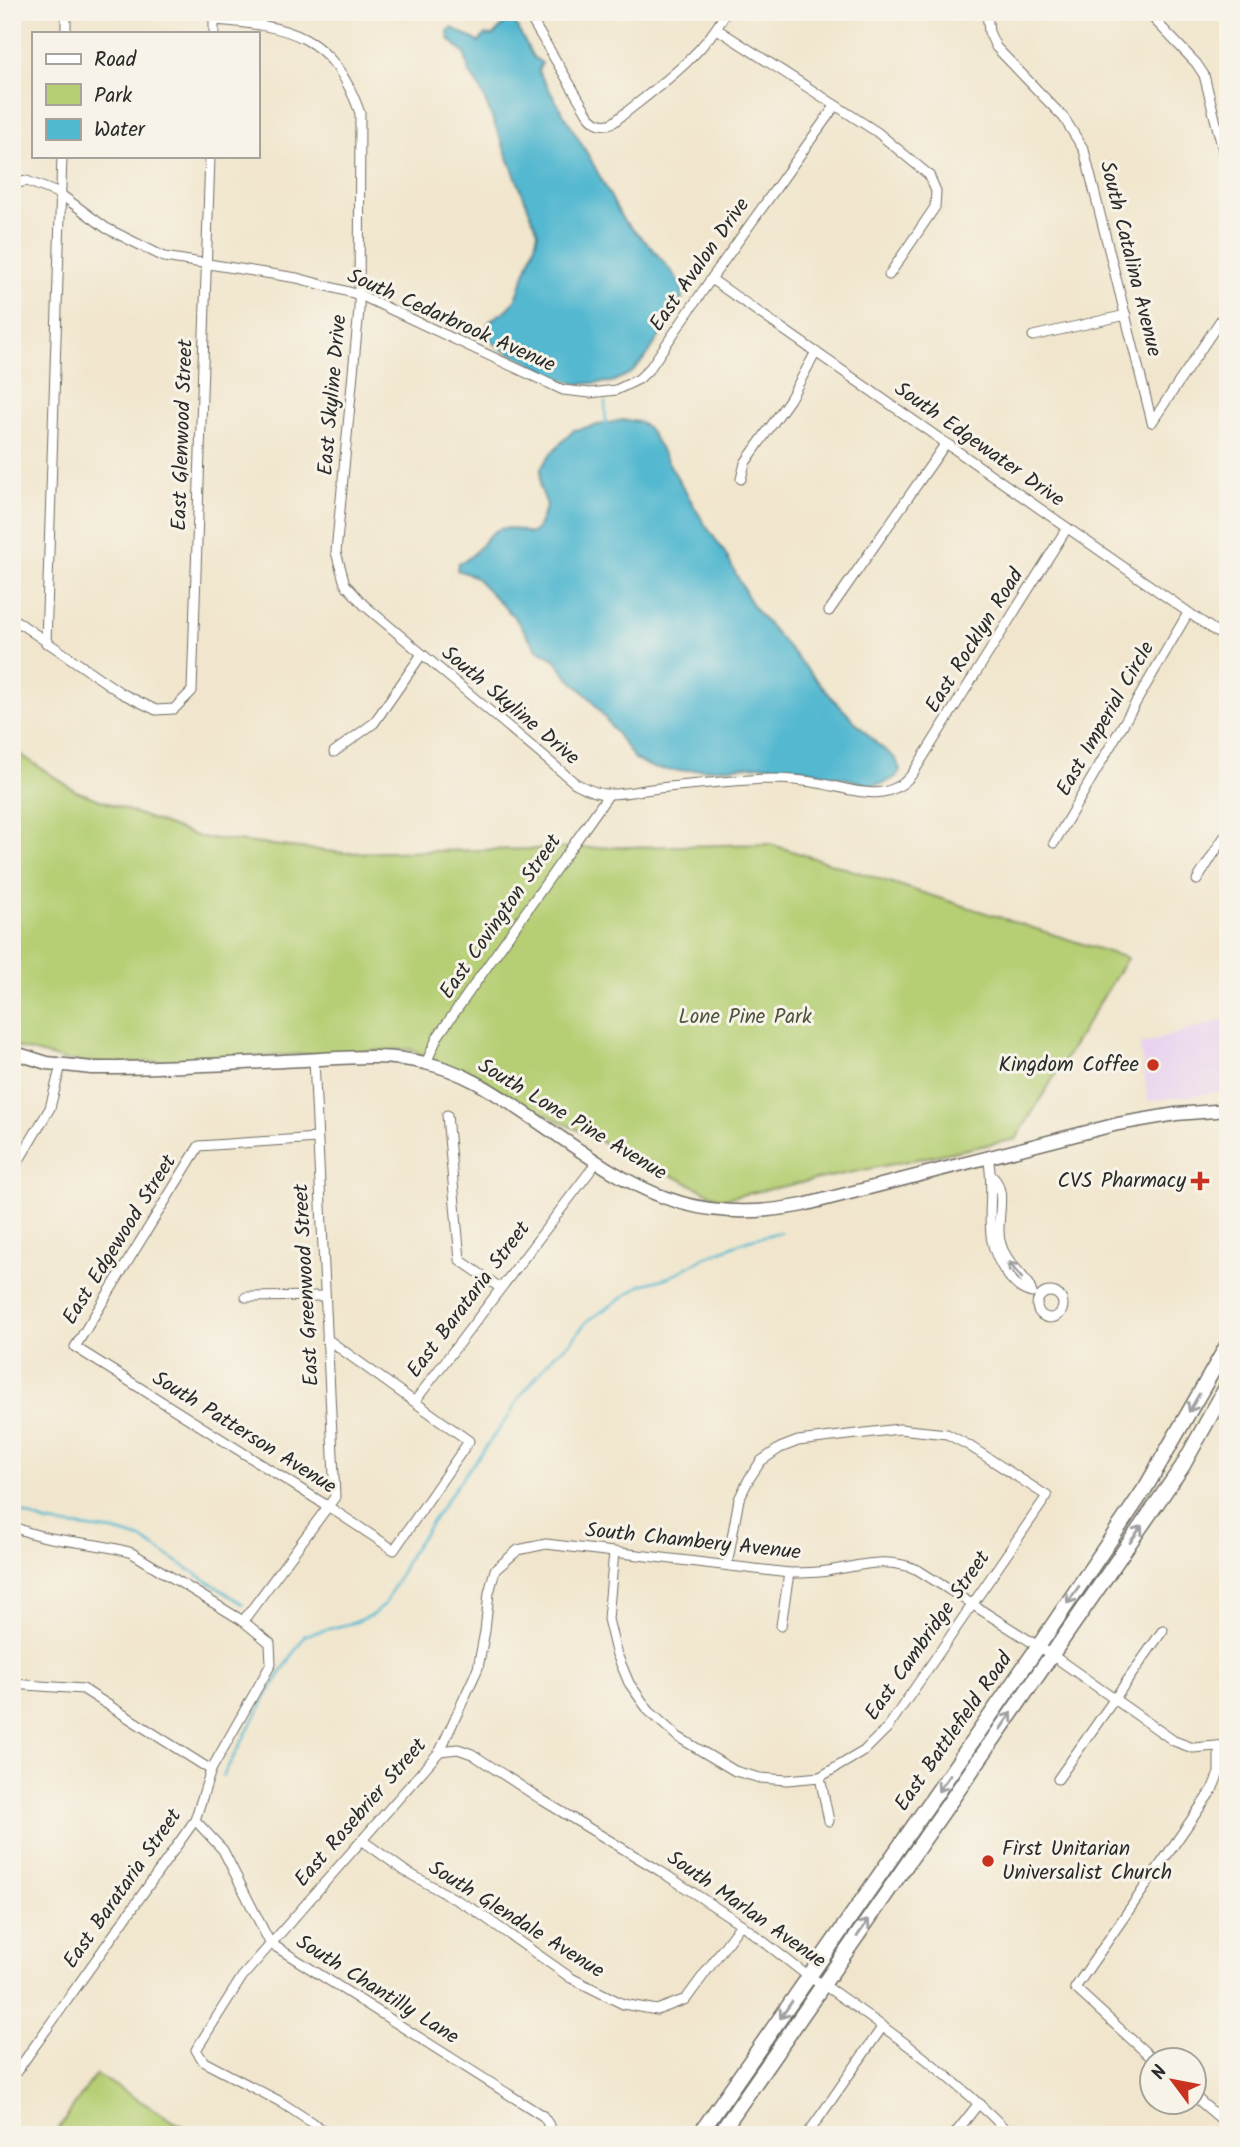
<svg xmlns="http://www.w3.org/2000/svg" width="1240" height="2147" font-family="Kalam,sans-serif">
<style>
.built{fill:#e8d2ef}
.green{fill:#b6cf74;stroke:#707d50;stroke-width:2}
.water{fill:#52b8d0;stroke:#3e727e;stroke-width:2}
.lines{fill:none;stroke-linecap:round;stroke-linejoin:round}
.stream{stroke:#52b8d0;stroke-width:2.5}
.street-casing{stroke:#706c64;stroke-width:11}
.secondary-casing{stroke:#706c64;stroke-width:15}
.primary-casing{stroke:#706c64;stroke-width:17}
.street{stroke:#fff;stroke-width:9}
.secondary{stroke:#fff;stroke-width:12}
.primary{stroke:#fff;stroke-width:14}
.oneway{stroke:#a0a0a0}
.poi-dot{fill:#c8321e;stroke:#f7f3e8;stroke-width:2.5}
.labels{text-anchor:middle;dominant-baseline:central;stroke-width:6;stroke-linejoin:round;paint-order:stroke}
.street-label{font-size:21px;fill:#2b2b2b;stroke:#f7f3e8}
.park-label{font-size:21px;fill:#4e543d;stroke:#f7f3e8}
.poi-label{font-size:21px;fill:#2b2b2b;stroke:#f7f3e8;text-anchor:end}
</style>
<rect width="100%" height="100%" fill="#f7f3e8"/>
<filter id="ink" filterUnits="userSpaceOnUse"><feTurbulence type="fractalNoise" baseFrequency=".0143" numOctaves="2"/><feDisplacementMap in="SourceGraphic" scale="14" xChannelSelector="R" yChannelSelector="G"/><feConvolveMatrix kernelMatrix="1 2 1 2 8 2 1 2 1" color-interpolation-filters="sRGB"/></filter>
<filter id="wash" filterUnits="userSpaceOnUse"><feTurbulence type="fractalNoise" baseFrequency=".00686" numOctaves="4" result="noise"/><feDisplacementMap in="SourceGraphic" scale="28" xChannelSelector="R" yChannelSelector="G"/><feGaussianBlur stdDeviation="1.57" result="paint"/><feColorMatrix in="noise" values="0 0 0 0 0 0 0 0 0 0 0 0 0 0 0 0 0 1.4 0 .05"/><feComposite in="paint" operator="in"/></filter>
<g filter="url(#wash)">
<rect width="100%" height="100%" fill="#f1e6cd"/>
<path class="built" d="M1228,1018V1091L1148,1101L1140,1045Z"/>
<g class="green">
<path d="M12,749L76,791L199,837L345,853L770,844L1127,958L1016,1139L721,1199L410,1049L113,1064L68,1061L12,1046Z"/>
<path d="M96,2074L196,2135H54Z"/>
</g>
<g class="water">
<path d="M500,12H509L533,57L542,63L538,71L591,160L623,220L650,246L672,272L682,286L683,296L677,309L647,356L631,373L612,382L578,384L562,379L500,348L484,335C489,311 503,320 515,300C519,294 520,286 523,279C529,263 535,249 538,232L480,88L469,72L465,54L449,39L448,31L452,28L479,42L485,35L493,36L505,23Z"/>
<path d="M623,420L639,422L648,428L704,523L725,553L753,607L833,699L876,743L896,759L900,770L896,777L885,783L872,785L805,769L763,765L675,771L653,768L635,759L591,699L564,673L556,660L537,649L515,618L474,576L457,570L458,563C489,554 482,513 530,534L537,529L547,505L540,487L541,468L552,452L574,430Z"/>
</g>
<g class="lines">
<g class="stream">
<path d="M605,402L606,423"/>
<path d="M12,1509L48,1523L114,1531L142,1539L243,1604"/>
<path d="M223,1776L267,1695L305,1635L356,1622L372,1615L385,1604L410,1554L457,1485L509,1416L519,1398L555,1354L571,1342L586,1322L641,1285L670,1277L706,1257L748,1240L781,1232"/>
</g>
</g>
</g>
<g filter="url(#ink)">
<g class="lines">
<g class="street-casing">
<g id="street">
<path d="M527,12L587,113C594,123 603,128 614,122C653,90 702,58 726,12"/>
<path d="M987,12L989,32L996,47L1064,118L1084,150L1152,422"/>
<path d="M1147,12L1196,63L1204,75L1228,170"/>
<path d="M214,20C290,26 332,34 360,113L359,310L336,552L345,584L364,605L575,783C585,788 594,793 605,794C623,795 641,790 659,788C696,784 733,780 771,779C789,779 807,781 824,784C855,791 890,804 913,773L1067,528"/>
<path d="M717,29L877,132L929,175L936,191L935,207L889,275"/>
<path d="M66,33V12"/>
<path d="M214,33V12"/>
<path d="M12,184L27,181L60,194L106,228L164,257L297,278L360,295L563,390L590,393L616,390L639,379L650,368L711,279L835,106"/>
<path d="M711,279L1228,640"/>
<path d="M1033,336L1126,315"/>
<path d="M1152,422L1228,309"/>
<path d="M741,479L745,463L790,399L816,352"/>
<path d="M829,611L946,443"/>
<path d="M12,618L121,693L156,710L174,709L192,691L210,156"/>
<path d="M46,643L62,156"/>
<path d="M334,752L374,723L422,654"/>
<path d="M1054,843L1188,613"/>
<path d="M1197,880L1228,831"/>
<path d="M426,1063L438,1036L609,794"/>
<path d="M447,1115L460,1260L499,1287"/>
<path d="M317,1138L199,1146L75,1347L329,1507L394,1550L469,1441L327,1339"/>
<path d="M988,1157C998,1203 976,1236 1010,1278C1017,1286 1022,1291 1032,1293C1027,1274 1006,1266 1000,1241C995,1221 1009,1191 992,1176"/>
<path d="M12,1172L50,1108L61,1065"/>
<circle cx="1050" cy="1305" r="13"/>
<path d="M246,1297L325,1296"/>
<path d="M415,1401L597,1162"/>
<path d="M12,1526C50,1544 93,1540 132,1553L243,1621"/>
<path d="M614,1552L608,1619L616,1652L629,1683L649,1711L678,1737L735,1771L760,1778L787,1780L820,1777L864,1751L888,1727L1047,1496L968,1445L947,1434L899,1429L798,1441L780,1448L761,1461L749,1479L739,1499L727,1565"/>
<path d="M781,1626L789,1573"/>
<path d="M12,1684L83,1689L211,1770"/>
<path d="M440,1751L458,1749L472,1754L542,1800L660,1871L741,1924L809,1977L824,1985C890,2031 955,2077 1011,2135"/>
<path d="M820,1777L829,1821"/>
<path d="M1058,1779L1163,1630"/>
<path d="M195,1820L223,1850L270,1943L543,2116L549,2125L545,2135"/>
<path d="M363,1841L405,1871L476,1911L571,1978L623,2004L657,2010L686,1999L741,1924"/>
<path d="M1154,2060L1075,1988L1212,1790L1219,1773V1746"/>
<path d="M12,2078L195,1820L211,1770L271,1664L270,1643L243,1621L335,1497L314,1059"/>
<path d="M1194,2096L1228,2125"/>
<path d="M331,2135L279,2101L204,2062L196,2050L242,1977L440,1751L478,1668L485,1631L489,1593L495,1570L518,1550L546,1544L789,1573C802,1573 815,1573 827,1571C860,1566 886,1556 918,1570L1052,1655L1174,1741L1193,1748L1228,1745"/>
<path d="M807,2135L883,2026"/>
<path d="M954,2135L979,2103"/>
<path d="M1218,2135L1228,2124"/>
</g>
</g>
<g class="secondary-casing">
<path id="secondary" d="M12,1052L47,1063L92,1068C162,1069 233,1063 304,1060C344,1058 385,1053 425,1063C464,1071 495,1093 528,1115C625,1181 679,1229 803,1205L1118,1124L1176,1114L1228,1110"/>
</g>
<g class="primary-casing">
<g id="primary">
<path d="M699,2135L1038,1647L1146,1487L1228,1344"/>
<path d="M719,2135L1182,1467L1228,1384"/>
</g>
</g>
<use href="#street" class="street"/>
<use href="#secondary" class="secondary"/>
<use href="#primary" class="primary"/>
</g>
<defs><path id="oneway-shaft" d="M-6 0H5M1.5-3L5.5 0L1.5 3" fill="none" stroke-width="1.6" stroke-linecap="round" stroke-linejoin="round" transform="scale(1.75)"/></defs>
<g class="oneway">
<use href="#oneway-shaft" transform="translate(1015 1270) rotate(-130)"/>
<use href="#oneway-shaft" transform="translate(1194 1403) rotate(120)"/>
<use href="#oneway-shaft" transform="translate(1136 1534) rotate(-55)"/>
<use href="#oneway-shaft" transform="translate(1073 1595) rotate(124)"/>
<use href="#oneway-shaft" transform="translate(1006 1721) rotate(-55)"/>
<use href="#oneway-shaft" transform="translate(944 1783) rotate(125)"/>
<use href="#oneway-shaft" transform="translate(863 1928) rotate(-55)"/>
<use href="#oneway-shaft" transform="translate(786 2010) rotate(125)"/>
</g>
</g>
<g class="poi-dot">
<circle cx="1153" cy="1065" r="7"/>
<path d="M1196.5 1170.5h7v7h7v7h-7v7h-7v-7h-7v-7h7z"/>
<circle cx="988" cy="1861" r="7"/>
</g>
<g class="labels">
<g class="street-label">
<text transform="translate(1130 259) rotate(76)">South Catalina Avenue</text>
<text transform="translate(700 265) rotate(-55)">East Avalon Drive</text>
<text transform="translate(451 321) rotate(24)">South Cedarbrook Avenue</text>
<text transform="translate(333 395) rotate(-85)">East Skyline Drive</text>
<text transform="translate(183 435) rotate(-88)">East Glenwood Street</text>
<text transform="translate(979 445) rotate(35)">South Edgewater Drive</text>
<text transform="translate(975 641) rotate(-58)">East Rocklyn Road</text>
<text transform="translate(510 706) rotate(40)">South Skyline Drive</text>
<text transform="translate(1106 719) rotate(-60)">East Imperial Circle</text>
<text transform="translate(501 917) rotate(-55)">East Covington Street</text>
<text transform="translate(572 1120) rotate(31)">South Lone Pine Avenue</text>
<text transform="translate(120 1240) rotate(-58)">East Edgewood Street</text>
<text transform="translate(307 1285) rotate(-93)">East Greenwood Street</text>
<text transform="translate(469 1300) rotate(-53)">East Barataria Street</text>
<text transform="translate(244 1433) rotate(32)">South Patterson Avenue</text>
<text transform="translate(693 1542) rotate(6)">South Chambery Avenue</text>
<text transform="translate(928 1636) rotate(-55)">East Cambridge Street</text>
<text transform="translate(954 1732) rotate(-55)">East Battlefield Road</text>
<text transform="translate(361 1813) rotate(-49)">East Rosebrier Street</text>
<text transform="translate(123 1889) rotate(-55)">East Barataria Street</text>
<text transform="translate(746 1910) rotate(35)">South Marlan Avenue</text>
<text transform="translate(516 1920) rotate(32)">South Glendale Avenue</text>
<text transform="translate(377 1990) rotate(32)">South Chantilly Lane</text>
</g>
<g class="park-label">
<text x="745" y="1017">Lone Pine Park</text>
</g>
<g class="poi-label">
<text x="1139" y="1065">Kingdom Coffee</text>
<text x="1186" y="1181">CVS Pharmacy</text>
<text x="1002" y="1849" text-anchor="start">First Unitarian<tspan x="1002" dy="24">Universalist Church</tspan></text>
</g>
</g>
<rect width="1240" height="2147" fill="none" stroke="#f7f3e8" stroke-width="42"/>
<rect x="32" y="32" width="228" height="126" fill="#f7f3e8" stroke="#a5a39c" stroke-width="2"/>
<rect x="46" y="54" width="35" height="10" fill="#ffffff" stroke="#a5a39c" stroke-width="2"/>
<text x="94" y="66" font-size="21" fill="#2b2b2b">Road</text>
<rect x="46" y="84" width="35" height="21" fill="#b6cf74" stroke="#a5a39c" stroke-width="2"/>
<text x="94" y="102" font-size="21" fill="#2b2b2b">Park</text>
<rect x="46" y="119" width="35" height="21" fill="#52b8d0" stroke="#a5a39c" stroke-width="2"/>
<text x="94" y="136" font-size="21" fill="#2b2b2b">Water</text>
<g transform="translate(1173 2081) rotate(302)"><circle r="33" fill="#f7f3e8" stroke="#a5a39c" stroke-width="2"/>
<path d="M0-5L12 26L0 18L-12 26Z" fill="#c8321e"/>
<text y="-10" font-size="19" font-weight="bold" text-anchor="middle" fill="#2b2b2b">N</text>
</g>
</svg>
